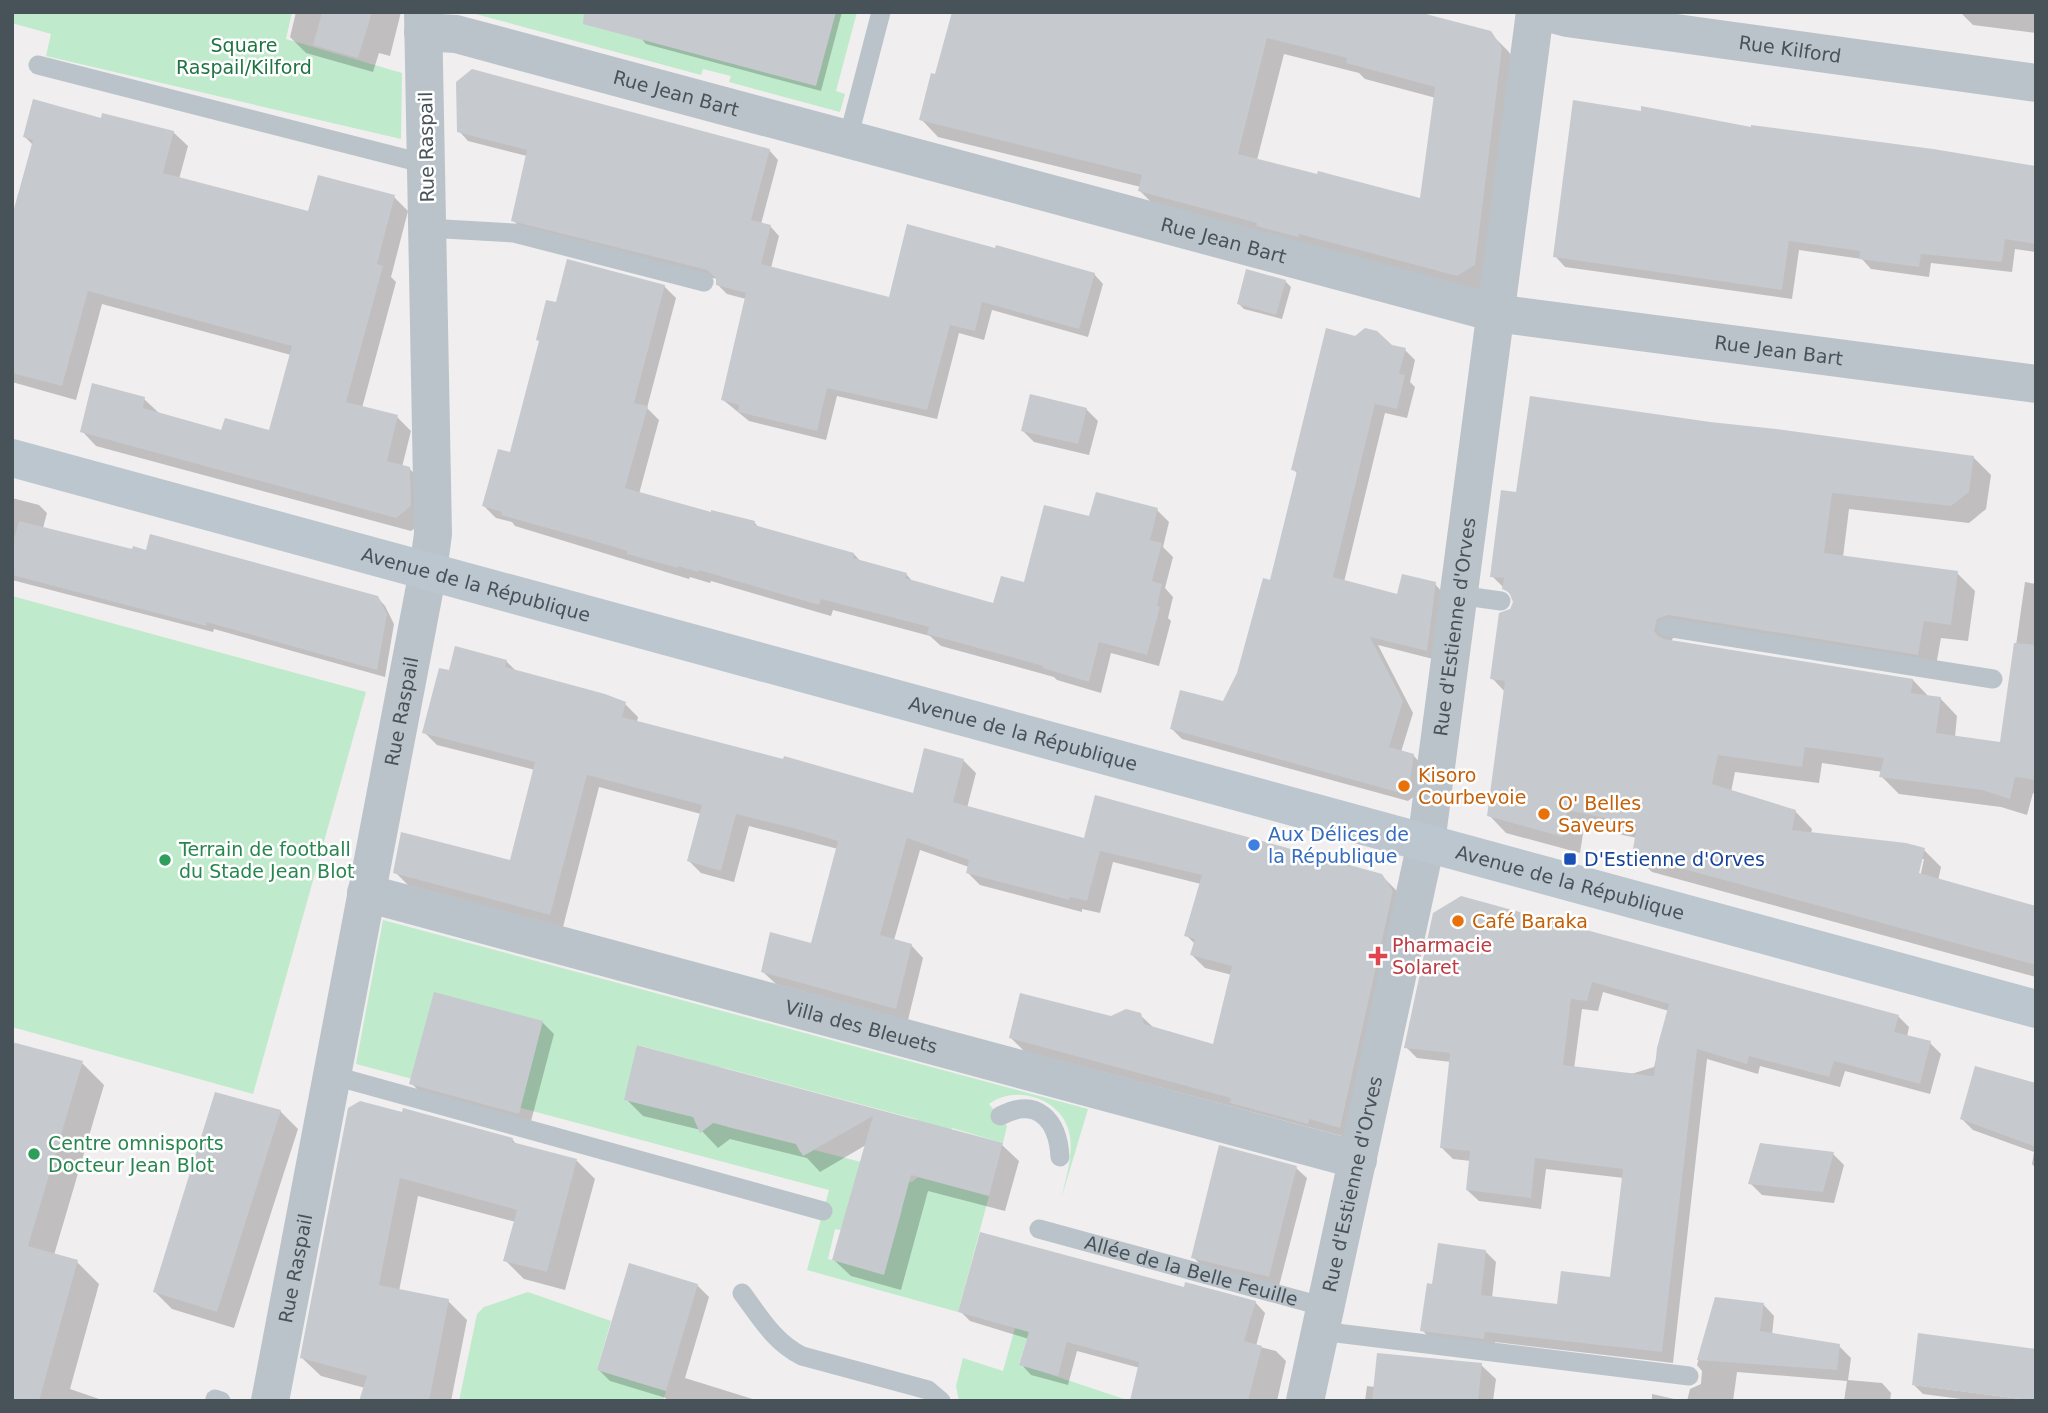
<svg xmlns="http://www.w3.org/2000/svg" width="2048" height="1413" font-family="'DejaVu Sans',sans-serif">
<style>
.green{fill:#c0eacc;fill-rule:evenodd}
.shadow{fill:#0003;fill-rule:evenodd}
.building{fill:#c6c9cd;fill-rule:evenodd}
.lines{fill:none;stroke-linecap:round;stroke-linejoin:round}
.lane{stroke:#bac3c9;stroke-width:19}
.street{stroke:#bac3c9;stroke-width:38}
.secondary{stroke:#bbc6ce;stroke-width:38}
.food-dot{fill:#e8710a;stroke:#fff;stroke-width:2.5}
.shop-dot{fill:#3f7fe0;stroke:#fff;stroke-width:2.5}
.transit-dot{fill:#1a4fb4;stroke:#fff;stroke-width:2.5}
.leisure-dot{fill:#2e9e5b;stroke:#fff;stroke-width:2.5}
.health-dot{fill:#e0444e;stroke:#fff;stroke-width:2.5}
.labels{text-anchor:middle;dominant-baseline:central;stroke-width:5;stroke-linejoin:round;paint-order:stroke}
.park-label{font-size:19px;fill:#1f7441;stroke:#fff}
.street-label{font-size:19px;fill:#485359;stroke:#fff}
.food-label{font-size:19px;fill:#c56008;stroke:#fff;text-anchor:start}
.shop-label{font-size:19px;fill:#366cbe;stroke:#fff;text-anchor:start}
.leisure-label{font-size:19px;fill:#27864d;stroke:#fff;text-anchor:start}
.transit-label{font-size:19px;fill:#164399;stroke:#fff;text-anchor:start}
.health-label{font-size:19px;fill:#be3a42;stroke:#fff;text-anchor:start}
</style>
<rect width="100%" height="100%" fill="#f0eeee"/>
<g class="green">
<path d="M12,12H292L286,39L402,73L401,139L46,56L51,34L12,23Z"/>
<path d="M468,12H857L836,91L845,94L840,112L729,82L731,76L703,69L701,75Z"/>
<path d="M12,596L366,692L253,1094L12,1027Z"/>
<path d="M383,920L1088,1109L1062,1196C1066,1177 1073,1156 1070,1137C1065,1100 1018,1083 989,1104L1007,1126L1003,1143L952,1128L950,1133L915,1124L916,1119L725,1068L689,1063L690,1059L638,1045L625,1100L693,1117L716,1110L727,1127L796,1144L800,1152L807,1154L814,1150L885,1168L903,1180L912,1182L918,1177L989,1196L958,1312L807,1270L829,1190L356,1064ZM863,1199L902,1210L884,1274L828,1259L835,1229L841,1230Z"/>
<path d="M528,1292L611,1321L597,1370L666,1391L663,1401H459L477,1314L484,1307Z"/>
<path d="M1015,1328L1029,1332L1019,1364L1130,1401H959L956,1386L963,1358L1003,1371Z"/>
</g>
<g class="shadow">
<path d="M296,12H401L390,56L379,53L373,72L306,53L290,37Z"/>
<path d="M648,12H842L821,91L646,44L641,38Z"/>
<path d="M953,12L1490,33L1508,51L1519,66L1492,282L1475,292L1157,208L1140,191L1141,187L938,137L921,119L937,76ZM1284,54L1359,73L1365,79L1436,98L1422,201L1257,160Z"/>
<path d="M1960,12H2036V33L1973,25Z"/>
<path d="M102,120L173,132L188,146L179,179L309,214L394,197L408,211L391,277L396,282L362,408L397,417L411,431L402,467L409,468L423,483L424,521L411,531L96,446L82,431L144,399L159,413L223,432H270L291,355L102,304L76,400L12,382V213L15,214L33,145L25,137Z"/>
<path d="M1753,129L2036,167V252L2015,249L2012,272L1931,263L1929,277L1871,269L1862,259L1799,250L1792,299L1565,267L1555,256Z"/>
<path d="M459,131L769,150L778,160L761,224L770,226L779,236L771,268L890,299L1094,274L1103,284L1088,337L992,310L984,340L959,333L937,419L837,396L826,440L749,421L722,399L746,299L727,294L717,284V279L523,230L513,220L527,156L468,141Z"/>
<path d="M1285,281L1291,287L1282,319L1244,309L1239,304Z"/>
<path d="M664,286L676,298L647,408L659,420L639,494L712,515L754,522L760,529L854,554L861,562L906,574L913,582L995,605L1026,584L1091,519L1157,510L1169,522L1163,547L1173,557L1165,588L1173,597L1168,618L1171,621L1159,666L1111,653L1101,693L1057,680L1054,677L941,646L930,636L833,610L831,616L711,581L710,583L690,577L689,579L515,526L512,522L496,518L484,506L511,454L558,304Z"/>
<path d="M1392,347L1405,350L1415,360L1410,382L1415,387L1407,418L1385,413L1344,582L1398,596L1435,584L1445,595L1437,660L1378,645L1413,713L1401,752L1413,755L1423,766L1420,792L1408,801L1182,739L1172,729L1224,703L1239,674L1271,582L1298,474L1293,469Z"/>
<path d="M1086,409L1098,421L1089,455L1034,442L1023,431Z"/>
<path d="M1710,424L1973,457L1991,475L1986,509L1969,523L1849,509L1843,557L1957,573L1975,591L1968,641L1941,638L1935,671L1674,636L1671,642L1913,680L1929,697L1940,698L1957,716L1955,737L2002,744L2025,582L2036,584V794L2033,793L2027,815L2001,807L1899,794L1881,776L1883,772L1822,763L1819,783L1735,772L1731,792L1795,811L1812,829L1811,834L1924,850L1941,867L1938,881L2036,908V977L1652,872L1634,855L1637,838L1584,827L1580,853L1506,833L1489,815L1505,692L1492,678L1515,602L1513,597L1492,576L1518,494ZM1921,859H1924L1919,882H1915Z"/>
<path d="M12,498L39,505L47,513L43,528L133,551L377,597L385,606L394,624L385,677L214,629L213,632L12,580Z"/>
<path d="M506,661L516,671L625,704L638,717L637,722L915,795L963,760L976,773L967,808L1085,841L1382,876L1395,889L1405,905L1353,1139L1024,1051L1011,1038L1111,1018L1140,1015L1154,1028L1215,1046L1232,975L1205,968L1192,955L1195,944L1186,935L1201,884L1113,862L1100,913L1082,909V912L980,885L968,873L969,867L920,850L894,940L911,945L923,958L908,1020L776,984L763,972L813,945L838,849L749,826L734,882L701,873L689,861L701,814L599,787L563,927L408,885L395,872L511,863L535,770L437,745L424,732L451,672Z"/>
<path d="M1435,914L1898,1016L1909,1027L1907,1037L1930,1043L1941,1054L1930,1094L1845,1071L1840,1087L1760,1066L1758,1074L1707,1059L1673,1363L1495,1342V1349L1433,1341L1422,1330L1434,1286L1485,1251L1496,1262L1492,1298L1559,1306L1612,1279L1624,1178L1546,1169L1541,1209L1479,1201L1467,1190L1471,1161L1453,1159L1442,1148L1451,1062L1417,1058L1406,1047ZM1603,992L1669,1011L1654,1067L1628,1075L1574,1069L1582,1009L1598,1011Z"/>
<path d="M542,1022L554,1034L530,1125L423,1095L411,1083Z"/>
<path d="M12,1044L82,1063L104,1085L54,1255L77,1262L99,1284L70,1389L105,1401H12Z"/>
<path d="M639,1047L1002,1145L1019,1161L1005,1211L928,1191L901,1290L851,1276L834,1260L866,1145L820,1172L807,1158L730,1139L718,1148L701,1130L643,1116L626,1099Z"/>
<path d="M2036,1085V1169L2032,1164L2034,1152L1973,1130L1962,1119Z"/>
<path d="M350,1110L512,1139L517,1145L577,1161L595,1179L565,1290L524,1279L505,1260L516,1222L418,1196L399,1291L448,1301L467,1320L451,1401H361L365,1388L321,1376L302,1358Z"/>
<path d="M280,1111L298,1129L234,1328L172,1309L155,1292Z"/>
<path d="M1833,1154L1844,1165L1834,1203L1762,1195L1750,1183Z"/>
<path d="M1296,1168L1307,1178L1279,1286L1203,1267L1193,1257Z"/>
<path d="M697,1285L709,1297L685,1378L759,1401H665L666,1398L610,1381L599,1370Z"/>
<path d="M1185,1289L1255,1302L1265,1313L1256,1346L1276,1351L1286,1361L1277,1401H1132L1140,1368L1077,1351L1068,1385L1031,1375L1021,1364L1029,1339L970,1321L960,1311Z"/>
<path d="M1717,1299L1763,1304L1774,1316L1772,1335L1839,1346L1851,1358L1848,1380L1882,1383L1891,1393L1890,1401H1844L1847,1381L1737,1372L1733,1401H1687L1690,1389L1701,1384L1702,1371L1697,1365Z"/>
<path d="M1481,1365L1496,1379L1493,1401H1365L1367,1386L1375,1387Z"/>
<path d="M1914,1385L2036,1401H1976L1923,1394Z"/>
<path d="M1652,1394L1683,1401H1652Z"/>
</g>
<g class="building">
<path d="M322,12H372L358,58L313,45Z"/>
<path d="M584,12H836L816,86L583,24Z"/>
<path d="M952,12H1418L1491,31L1502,48L1475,265L1457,276L1299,234L1298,237L1256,226L1257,223L1138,191L1142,175L919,120L931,73L935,74ZM1267,38L1347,58L1346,63L1435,87L1420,198L1318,171L1317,174L1238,154Z"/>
<path d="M472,69L770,149L751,220L771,225L761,264L889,297L907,224L995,248L996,245L1095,273L1079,329L982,302L975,331L950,325L927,410L827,388L817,431L738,412L739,405L721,400L746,293L716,285V278L707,270L511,221L527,150L457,132L456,82Z"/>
<path d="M33,99L101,118L102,113L174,131L163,173L308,211L318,175L395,195L377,264L383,266L346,402L398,415L387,461L410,467L411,506L396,518L80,432L92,383L145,397L143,408L221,430L225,418L269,430L292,346L88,291L62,386L12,373V216L33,140L23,137Z"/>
<path d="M1573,100L1641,111V106L1751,127V125L1933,149L2036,166V244L2005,239L2002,262L1921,254L1919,267L1859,259L1860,251L1789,241L1782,290L1553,257Z"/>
<path d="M567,259L665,285L634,403L648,406L625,488L711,512V510L755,521L754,525L854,553L853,558L907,573L905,578L993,603L1001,576L1024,582L1044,505L1089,516L1096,492L1158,508L1150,540L1162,543L1152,581L1162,584L1157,606L1160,607L1147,655L1099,642L1089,682L1043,668V666L927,634L929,627L821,599L819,605L699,570L698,572L678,566V568L627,554V551L608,545L501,515L502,512L482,506L498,449L510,452L539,341L536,340L546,300L556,302Z"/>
<path d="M1246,269L1286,280L1276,315L1237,304Z"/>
<path d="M1326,328L1355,336L1365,328L1377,331L1392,345L1406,348L1399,374L1405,375L1397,409L1375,404L1333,577L1397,594L1402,574L1436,582L1427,651L1370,637L1403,701L1389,747L1414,754L1410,781L1397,792L1170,729L1180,690L1223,701L1237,673L1263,578L1270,580L1297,471L1291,470Z"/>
<path d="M1030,394L1087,408L1078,444L1021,431Z"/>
<path d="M1530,396L1710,422L1776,429L1974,456L1969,492L1951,506L1832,493L1824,553L1958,571L1951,625L1924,621L1918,655L1668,615L1657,619L1654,631L1658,636L1664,639L1913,679L1911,693L1941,697L1936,733L2000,742L2014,643L2036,645V780L2015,777L2010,799L1982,790L1879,777L1884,758L1805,747L1802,767L1718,755L1712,784L1796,810L1792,830L1906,843L1925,848L1919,873L2036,906V965L1632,855L1637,825L1567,810L1563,837L1487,816L1505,681L1490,679L1499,613L1510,609L1513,602L1509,592L1502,589L1504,578L1490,577L1501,490L1516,492Z"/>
<path d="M19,521L132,549L133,546L146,550L150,534L378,596L387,614L377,670L206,622V626L12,575V545Z"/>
<path d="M455,646L507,660L505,667L605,694L626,702L622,717L783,759L784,756L913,793L924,748L964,759L953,802L1084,838L1095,795L1382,874L1393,891L1340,1128L1309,1119L1308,1124L1230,1103L1231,1098L1009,1038L1020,993L1111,1016L1126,1009L1141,1013L1144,1024L1213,1044L1232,966L1190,955L1195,939L1184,936L1202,875L1100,851L1087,901L1070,897L1069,900L966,873L969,860L907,838L880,935L912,944L896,1009L761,972L770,932L811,943L838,841L797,829L736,814L721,871L687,861L702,805L587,775L550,915L393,873L401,832L510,860L535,762L422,733L439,668L449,670Z"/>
<path d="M1461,896L1899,1015L1894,1032L1931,1041L1920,1084L1834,1061L1829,1077L1749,1056L1747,1064L1697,1049L1662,1352L1485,1332L1484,1339L1420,1331L1427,1283L1432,1284L1438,1243L1486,1250L1481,1295L1557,1304L1561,1271L1610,1277L1623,1169L1535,1158L1531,1198L1466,1190L1470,1151L1440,1148L1450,1053L1404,1048L1433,913ZM1592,982L1669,1004L1657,1048L1654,1076L1563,1065L1571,999L1587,1001Z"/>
<path d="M434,992L543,1021L519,1114L409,1084Z"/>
<path d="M12,1042L83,1061L28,1246L78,1260L39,1401H12Z"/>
<path d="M637,1045L1003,1143L989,1196L911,1175L884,1275L832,1260L873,1116L803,1156L796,1144L713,1123L700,1133L693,1117L624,1100Z"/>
<path d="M1975,1066L2036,1083V1147L1960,1119Z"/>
<path d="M215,1092L281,1110L217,1312L153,1292Z"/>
<path d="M360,1101L402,1112L403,1108L513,1138L512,1142L577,1159L547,1272L503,1261L517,1210L400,1178L379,1285L449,1299L429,1401H359L367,1376L300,1358L348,1108Z"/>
<path d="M1760,1143L1834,1152L1823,1192L1748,1184Z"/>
<path d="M1219,1145L1297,1166L1269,1277L1191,1258Z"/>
<path d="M980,1232L1184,1287L1185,1282L1256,1301L1244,1341L1262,1346L1248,1401H1130L1139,1362L1067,1342L1058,1376L1019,1365L1029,1332L958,1312Z"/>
<path d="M629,1263L698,1284L666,1391L597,1370Z"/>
<path d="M1715,1297L1764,1303L1760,1331L1840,1344L1837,1370L1697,1360Z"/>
<path d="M1918,1333L2036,1349V1401L1912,1385Z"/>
<path d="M1377,1353L1482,1363L1478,1401H1372Z"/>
</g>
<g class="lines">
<g class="lane">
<path d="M38,65L426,164"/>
<path d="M848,139L881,12"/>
<path d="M427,228L514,233L704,282"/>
<path d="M1458,595L1501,601"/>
<path d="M1666,627L1993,679"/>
<path d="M331,1075L823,1211"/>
<path d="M1000,1116C1038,1096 1058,1121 1060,1157"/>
<path id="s1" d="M1039,1229L1325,1307"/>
<path d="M742,1293C760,1317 774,1342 802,1356L928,1390L941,1401"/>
<path d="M1320,1331L1689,1376"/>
<path d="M215,1399L221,1401"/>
</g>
<g class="street">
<path id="s2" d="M1545,12L1567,18L2036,83"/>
<path id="s3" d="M423,32L456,34L1495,313L2036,384"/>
<path id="s4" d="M366,893L1358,1160"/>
<path id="s5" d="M270,1401L428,571L433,534L423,12"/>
<path id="s6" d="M1305,1401L1426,843L1535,12"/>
</g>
<path class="secondary" id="s7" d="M12,458L2036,1009"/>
</g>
<g class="food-dot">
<circle cx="1404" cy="786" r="7"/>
<circle cx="1544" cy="814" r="7"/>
<circle cx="1458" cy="921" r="7"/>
</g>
<circle class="shop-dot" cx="1254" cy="845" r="7"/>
<rect class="transit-dot" x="1563" y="852" width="14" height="14" rx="3.5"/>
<g class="leisure-dot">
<circle cx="165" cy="860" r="7"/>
<circle cx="34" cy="1154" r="7"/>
</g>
<path class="health-dot" d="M1374.5 945.5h7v7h7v7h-7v7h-7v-7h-7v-7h7z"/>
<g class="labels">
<g class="park-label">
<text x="244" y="45">Square<tspan x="244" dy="22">Raspail/Kilford</tspan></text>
</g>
<g class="street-label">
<text stroke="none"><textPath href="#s2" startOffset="248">Rue Kilford</textPath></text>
<text stroke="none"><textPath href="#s3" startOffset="261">Rue Jean Bart</textPath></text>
<text transform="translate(426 147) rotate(-91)">Rue Raspail</text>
<text stroke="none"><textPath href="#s3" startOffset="828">Rue Jean Bart</textPath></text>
<text stroke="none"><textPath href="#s3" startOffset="1395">Rue Jean Bart</textPath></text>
<text stroke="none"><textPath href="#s7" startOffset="481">Avenue de la République</textPath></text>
<text stroke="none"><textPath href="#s6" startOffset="789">Rue d'Estienne d'Orves</textPath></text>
<text stroke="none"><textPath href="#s5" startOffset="702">Rue Raspail</textPath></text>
<text stroke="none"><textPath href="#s7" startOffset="1048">Avenue de la République</textPath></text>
<text stroke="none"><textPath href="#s7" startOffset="1615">Avenue de la République</textPath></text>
<text stroke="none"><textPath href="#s4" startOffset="513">Villa des Bleuets</textPath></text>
<text stroke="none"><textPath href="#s6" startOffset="222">Rue d'Estienne d'Orves</textPath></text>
<text stroke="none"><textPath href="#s5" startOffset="135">Rue Raspail</textPath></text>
<text stroke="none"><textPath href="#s1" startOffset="158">Allée de la Belle Feuille</textPath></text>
</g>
<g class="food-label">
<text x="1418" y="775">Kisoro<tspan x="1418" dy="22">Courbevoie</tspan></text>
<text x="1558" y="803">O' Belles<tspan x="1558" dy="22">Saveurs</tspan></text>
<text x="1472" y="921">Café Baraka</text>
</g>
<g class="shop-label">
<text x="1268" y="834">Aux Délices de<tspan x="1268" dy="22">la République</tspan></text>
</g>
<g class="leisure-label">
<text x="179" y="849">Terrain de football<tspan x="179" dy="22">du Stade Jean Blot</tspan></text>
<text x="48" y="1143">Centre omnisports<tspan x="48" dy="22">Docteur Jean Blot</tspan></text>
</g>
<g class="transit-label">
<text x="1584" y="859">D'Estienne d'Orves</text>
</g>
<g class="health-label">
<text x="1392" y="945">Pharmacie<tspan x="1392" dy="22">Solaret</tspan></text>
</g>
</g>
<rect width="2048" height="1413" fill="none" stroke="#485359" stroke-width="28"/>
</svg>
